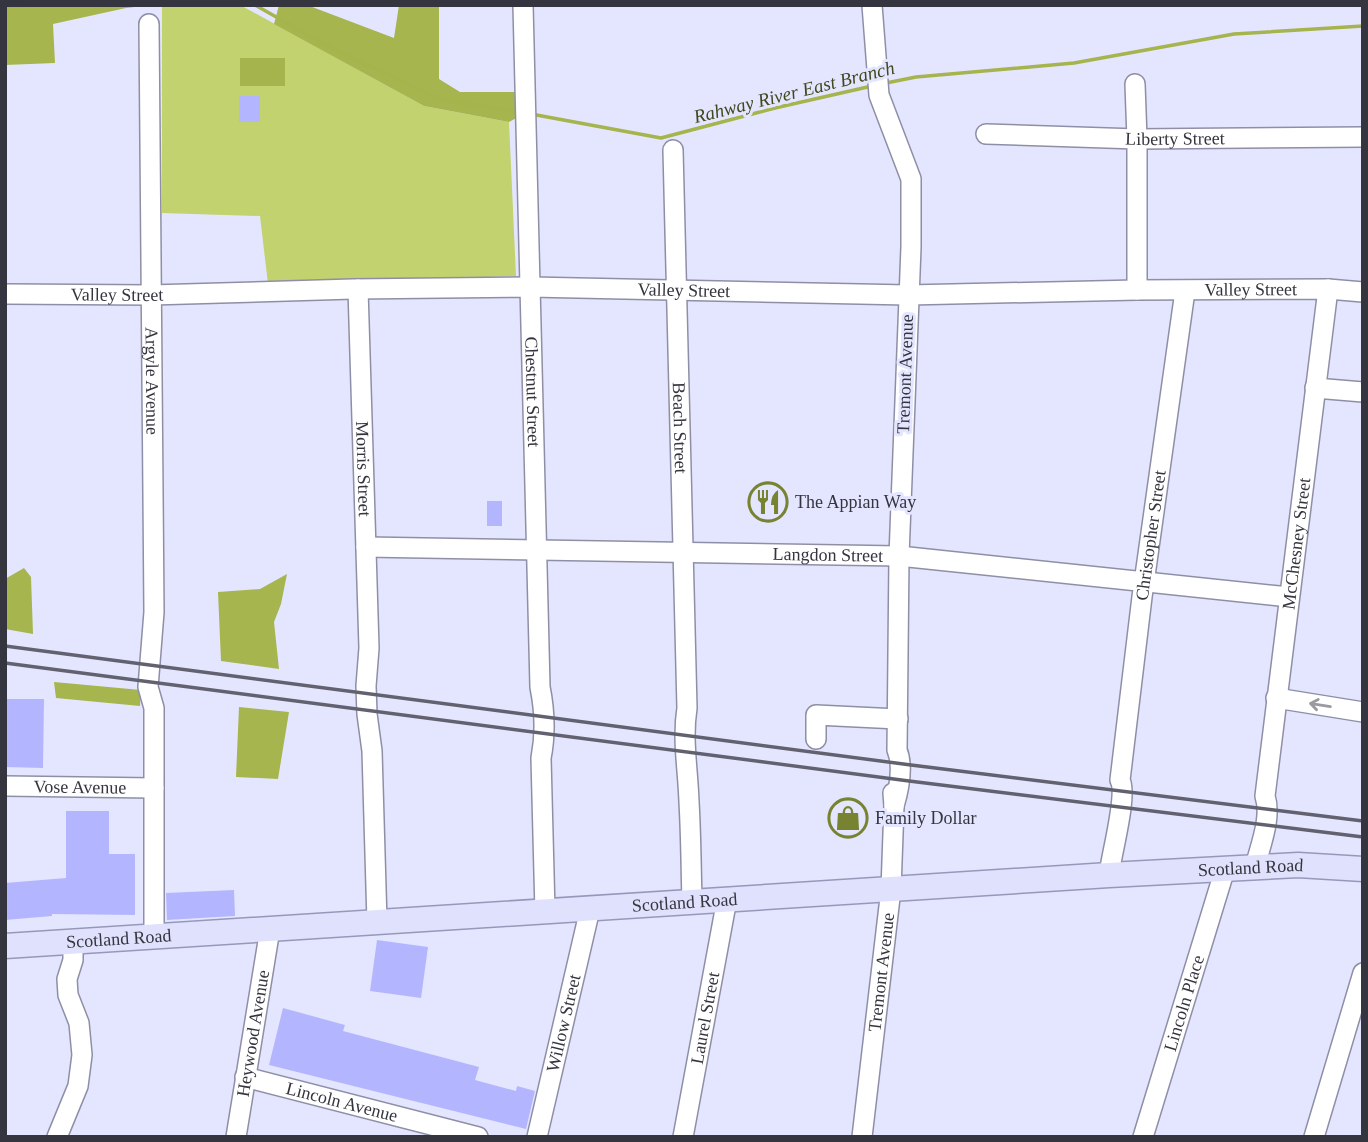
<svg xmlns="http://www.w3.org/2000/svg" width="1368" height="1142" font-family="'Times New Roman',serif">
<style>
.green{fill:#c2d26e}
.forest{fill:#a6b54e}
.water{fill:#a5b44d}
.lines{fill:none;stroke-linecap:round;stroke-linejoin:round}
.stream{stroke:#a5b44d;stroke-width:3.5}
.building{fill:#b4b5ff}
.minor-casing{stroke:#8e8fa6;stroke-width:22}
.major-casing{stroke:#9798b9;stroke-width:27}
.minor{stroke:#fff;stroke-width:19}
.major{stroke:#e0e1fc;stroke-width:24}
.rail{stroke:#61616f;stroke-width:3.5}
.oneway{stroke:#9a9a9f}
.labels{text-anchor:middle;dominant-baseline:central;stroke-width:6;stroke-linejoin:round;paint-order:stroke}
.street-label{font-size:18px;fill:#35353f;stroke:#e4e6ff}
.poi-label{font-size:18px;fill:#35353f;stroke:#e4e6ff;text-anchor:start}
.water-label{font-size:19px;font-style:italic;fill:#42481e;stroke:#e4e6ff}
</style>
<rect width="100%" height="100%" fill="#e4e6ff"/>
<path class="green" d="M162,5L242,6L424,106L509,122L516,276L268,284L260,216L162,213Z"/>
<g class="forest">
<path d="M5,5H153L126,8L53,24L55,63L5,65Z"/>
<path d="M279,5H307L394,38L399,5H439V79L460,92H521L520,116L509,122L424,106L274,24Z"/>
<path d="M24,568L31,577L33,634L5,629V579Z"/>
<path d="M287,574L281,604L274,622L279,669L221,661L218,592L260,589Z"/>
<path d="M54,682L141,690L140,706L56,698Z"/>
<path d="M239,707L289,712L278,779L236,777Z"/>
</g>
<rect class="water" x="240" y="58" width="45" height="28"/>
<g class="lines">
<g class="stream">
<path d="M255,5L333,49L442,100L520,112"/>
<path d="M5,7L37,5"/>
<path d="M886,83L916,77L1074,63L1234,34L1363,26"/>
<path d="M531,114L661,138L775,108L872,86"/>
</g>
</g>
<g class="building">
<rect x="239" y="96" width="21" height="26"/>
<rect x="487" y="501" width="15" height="25"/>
<path d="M5,699H44L43,768L5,767Z"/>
<path d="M66,811H109V854H135V915L52,914V916L5,920V883L66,878Z"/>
<path d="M234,890L235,916L167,920L166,893Z"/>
<path d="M377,940L428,947L421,998L370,991Z"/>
<path d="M283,1008L345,1025L343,1031L479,1067L475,1080L516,1091L517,1086L535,1091L526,1129L269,1065Z"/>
</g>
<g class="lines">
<g class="minor-casing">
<g id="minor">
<path id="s1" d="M523,5L540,687C545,712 546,733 541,758L545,912"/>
<path d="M872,5L879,95L911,179V247L899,556L897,750C904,767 899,789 894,806"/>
<path id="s2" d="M149,24L154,612L148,687L154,708V937"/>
<path d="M1135,84L1137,139V290"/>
<path id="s3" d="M986,134L1137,139L1363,137"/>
<path id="s4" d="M673,150L687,708C682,740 688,769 689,802C691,835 691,868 692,901"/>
<path id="s5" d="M358,289L369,648L366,686L367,714L372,751L377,922"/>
<path id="s6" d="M5,294L151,295L353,289L531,287L908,295L1137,290L1328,289L1363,292"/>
<path d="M1315,388L1363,392"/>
<path id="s7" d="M366,547L899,556L1289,597"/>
<path d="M1276,698L1363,712"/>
<path d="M816,739V715L898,719"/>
<path id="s8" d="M5,786L154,788"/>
<path id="s9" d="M1255,867C1260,846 1272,818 1265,796L1328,289"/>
<path id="s10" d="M1109,875C1111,855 1128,795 1120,780L1142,597L1185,291"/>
<path id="s11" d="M245,1077L478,1137"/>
<path d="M57,1137L78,1086L82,1055L79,1023L68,995L67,979L73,960V942"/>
<path id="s12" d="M236,1137L270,929"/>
<path id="s13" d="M537,1137L590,909"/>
<path id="s14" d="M683,1137L727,899"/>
<path id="s15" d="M862,1137L891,889L894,806L893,793"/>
<path id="s16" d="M1143,1137L1225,869"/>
<path d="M1314,1137L1363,973"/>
</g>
</g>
<g class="major-casing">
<g id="major">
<path id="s17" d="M5,946L1109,875L1298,865L1363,869"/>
</g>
</g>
<use href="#minor" class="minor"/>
<use href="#major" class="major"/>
<g class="rail">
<path d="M5,646L911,765L1363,821"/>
<path d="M5,663L909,781L1363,837"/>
</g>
</g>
<defs><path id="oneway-shaft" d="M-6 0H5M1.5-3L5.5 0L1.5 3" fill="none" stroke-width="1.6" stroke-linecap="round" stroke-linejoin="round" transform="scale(1.75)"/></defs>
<use class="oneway" href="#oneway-shaft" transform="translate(1320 705) rotate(-171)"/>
<defs>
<g id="restaurant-ring" transform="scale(2.0125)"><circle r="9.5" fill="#e4e6ff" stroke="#778330" stroke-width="1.5"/><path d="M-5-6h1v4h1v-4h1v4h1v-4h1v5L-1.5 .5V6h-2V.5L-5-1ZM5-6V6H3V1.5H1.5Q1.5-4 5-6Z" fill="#778330"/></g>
<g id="shop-ring" transform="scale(2.0125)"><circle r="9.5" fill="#e4e6ff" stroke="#778330" stroke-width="1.5"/><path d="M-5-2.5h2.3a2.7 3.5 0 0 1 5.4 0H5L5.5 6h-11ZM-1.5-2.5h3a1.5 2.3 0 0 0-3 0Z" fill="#778330"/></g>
</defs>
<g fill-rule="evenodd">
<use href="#restaurant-ring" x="768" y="502"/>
<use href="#shop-ring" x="848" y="818"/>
</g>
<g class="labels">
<g class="street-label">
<text stroke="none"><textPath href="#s3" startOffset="189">Liberty Street</textPath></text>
<text stroke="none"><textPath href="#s6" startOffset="1246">Valley Street</textPath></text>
<text stroke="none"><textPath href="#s6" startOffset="679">Valley Street</textPath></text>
<text stroke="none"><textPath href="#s6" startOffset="112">Valley Street</textPath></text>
<text transform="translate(905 374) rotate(-88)">Tremont Avenue</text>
<text stroke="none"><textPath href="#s2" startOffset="357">Argyle Avenue</textPath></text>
<text stroke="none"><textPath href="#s1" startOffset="387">Chestnut Street</textPath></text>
<text stroke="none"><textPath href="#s4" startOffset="278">Beach Street</textPath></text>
<text stroke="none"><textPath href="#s5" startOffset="180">Morris Street</textPath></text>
<text stroke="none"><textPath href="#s10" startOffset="343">Christopher Street</textPath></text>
<text stroke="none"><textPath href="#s9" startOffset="327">McChesney Street</textPath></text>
<text stroke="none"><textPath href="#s7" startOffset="462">Langdon Street</textPath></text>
<text stroke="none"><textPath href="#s8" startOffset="75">Vose Avenue</textPath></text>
<text stroke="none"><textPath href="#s17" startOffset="1248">Scotland Road</textPath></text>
<text stroke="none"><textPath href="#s17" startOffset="681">Scotland Road</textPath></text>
<text stroke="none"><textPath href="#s17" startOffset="114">Scotland Road</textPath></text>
<text stroke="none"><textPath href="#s15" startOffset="166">Tremont Avenue</textPath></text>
<text stroke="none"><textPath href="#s16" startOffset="140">Lincoln Place</textPath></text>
<text stroke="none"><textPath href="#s14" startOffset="121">Laurel Street</textPath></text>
<text stroke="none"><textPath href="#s13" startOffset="117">Willow Street</textPath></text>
<text stroke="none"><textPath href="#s12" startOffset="105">Heywood Avenue</textPath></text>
<text stroke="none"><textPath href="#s11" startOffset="100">Lincoln Avenue</textPath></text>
</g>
<g class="poi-label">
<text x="795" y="502">The Appian Way</text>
<text x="875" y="818">Family Dollar</text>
</g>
<g class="water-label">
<text transform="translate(794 92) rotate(-14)">Rahway River East Branch</text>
</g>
</g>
<rect width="1368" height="1142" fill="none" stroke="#35353f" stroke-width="14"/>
</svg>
